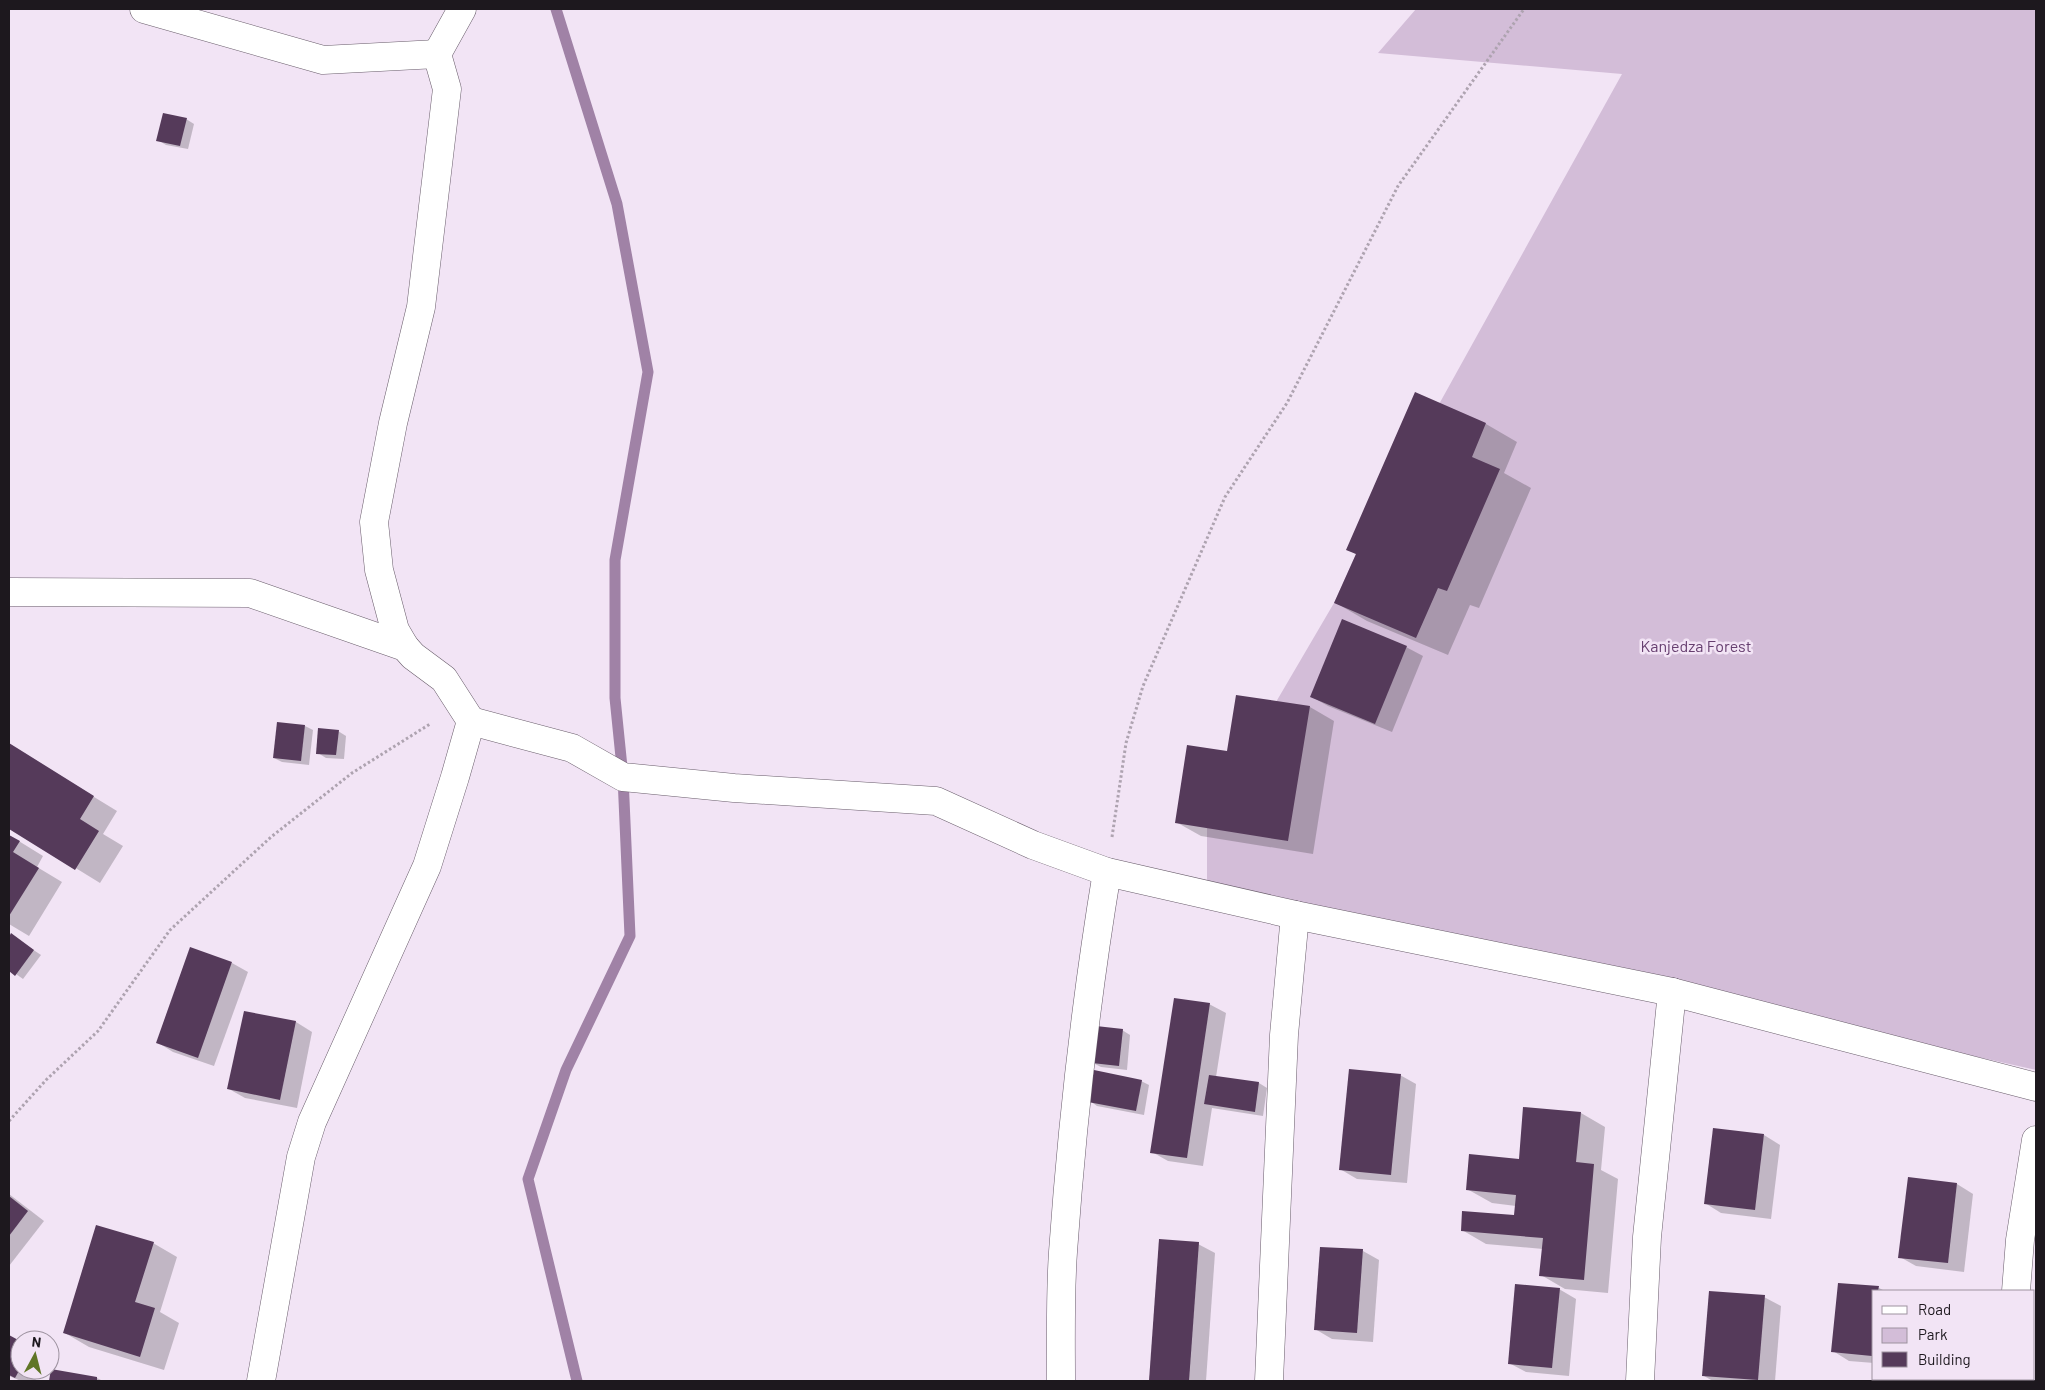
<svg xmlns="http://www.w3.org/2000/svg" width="2045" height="1390" font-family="Barlow,sans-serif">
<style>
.green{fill:#d3bdd8}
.shadow{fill:#0003}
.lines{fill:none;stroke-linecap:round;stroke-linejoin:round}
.stream{stroke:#a082a6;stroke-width:11}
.building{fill:#553a5a}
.minor-casing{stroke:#695d6b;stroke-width:29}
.path{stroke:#aea3b0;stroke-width:3;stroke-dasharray:2.5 2.5;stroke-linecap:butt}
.minor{stroke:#fff;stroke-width:28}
.labels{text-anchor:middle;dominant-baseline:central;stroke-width:5;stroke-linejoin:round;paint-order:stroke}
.park-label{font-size:16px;fill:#663e6f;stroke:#f2e4f5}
</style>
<rect width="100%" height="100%" fill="#f2e4f5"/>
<path class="green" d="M1416,9H2036V1070L1207,885V820L1334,603L1356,554L1622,74L1378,53Z"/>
<g class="shadow">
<path d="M186,119L194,124L188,149L166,145L158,140Z"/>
<path d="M1416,394L1486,424L1517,442L1504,473L1531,488L1479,608L1470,605L1448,655L1367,621L1336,603L1357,555L1348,549Z"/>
<path d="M1406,647L1423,656L1392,732L1328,706L1312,697Z"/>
<path d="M1310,707L1334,721L1313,854L1201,836L1176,822L1228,753Z"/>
<path d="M278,723L305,726L313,730L309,765L282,762L274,758Z"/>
<path d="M338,731L346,736L344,759L326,758L318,753Z"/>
<path d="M9,745L117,811L103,834L123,846L100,883L9,827Z"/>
<path d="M9,835L43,856L37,867L62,882L29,936L9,924Z"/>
<path d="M11,935L41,955L23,979L9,969V939Z"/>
<path d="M232,963L248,972L214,1066L173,1052L157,1042Z"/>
<path d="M1209,1004L1226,1013L1216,1077L1259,1083L1267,1088L1263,1116L1212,1108L1203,1166L1168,1161L1152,1152Z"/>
<path d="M245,1012L296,1022L312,1032L297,1108L245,1098L229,1089Z"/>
<path d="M1122,1030L1130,1035L1127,1070L1101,1067L1093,1063Z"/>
<path d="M1400,1075L1416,1084L1407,1183L1357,1179L1340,1169Z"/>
<path d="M1141,1081L1149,1085L1144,1115L1097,1106L1090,1101Z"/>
<path d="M1581,1113L1605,1127L1601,1170L1618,1179L1608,1293L1565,1289L1541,1275L1543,1249L1486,1244L1462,1230L1515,1216L1516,1206L1492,1203L1467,1189L1520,1160Z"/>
<path d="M1764,1135L1780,1145L1771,1219L1721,1213L1705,1203Z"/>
<path d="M1909,1178L1957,1184L1973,1194L1964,1272L1916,1266L1900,1257Z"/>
<path d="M9,1194L44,1221L9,1266Z"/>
<path d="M1160,1240L1198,1244L1215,1253L1206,1381H1150Z"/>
<path d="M153,1243L177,1257L160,1312L179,1323L164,1370L89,1347L65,1333Z"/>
<path d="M1363,1251L1379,1260L1373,1342L1332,1339L1315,1329Z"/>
<path d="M1840,1284L1879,1288L1885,1291H1874V1363L1849,1361L1833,1351Z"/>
<path d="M1559,1289L1576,1299L1569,1376L1526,1372L1509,1363Z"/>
<path d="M1764,1297L1781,1306L1775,1381H1713L1704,1376Z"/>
<path d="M9,1337L20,1342V1370H40L35,1381H21L9,1376Z"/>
<path d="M52,1370L97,1378L103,1381H50Z"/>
<path d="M1883,1379H1943L1947,1381H1883Z"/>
</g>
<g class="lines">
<path class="stream" d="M556,9L617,204L648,372L615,560V698L623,777L630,936L566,1070L528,1179L577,1381"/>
</g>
<g class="building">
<path d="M163,113L187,118L180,146L156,141Z"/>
<path d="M1415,392L1486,423L1472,457L1500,469L1447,591L1438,588L1416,638L1334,603L1356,554L1346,550Z"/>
<path d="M1342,619L1407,646L1375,724L1310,697Z"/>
<path d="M1236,695L1310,706L1288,841L1175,823L1187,745L1227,751Z"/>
<path d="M277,722L305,725L301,761L273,758Z"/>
<path d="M318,728L339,730L336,755L316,754Z"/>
<path d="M9,743L94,796L80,819L99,831L75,870L9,829Z"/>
<path d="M9,835L20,841L13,852L39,868L9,916Z"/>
<path d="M11,933L34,950L15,976L9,971V937Z"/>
<path d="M190,947L232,962L198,1058L156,1043Z"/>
<path d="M1174,998L1210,1003L1187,1158L1150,1153Z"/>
<path d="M244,1011L296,1021L280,1100L227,1089Z"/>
<path d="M1096,1026L1123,1029L1119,1066L1092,1063Z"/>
<path d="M1349,1069L1401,1074L1391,1175L1339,1170Z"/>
<path d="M1094,1070L1142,1080L1136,1111L1088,1102Z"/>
<path d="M1209,1075L1259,1082L1255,1112L1204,1104Z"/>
<path d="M1523,1107L1581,1112L1576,1162L1594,1164L1584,1280L1539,1276L1543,1238L1461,1231L1462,1211L1514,1215L1516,1195L1466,1190L1469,1154L1519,1159Z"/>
<path d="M1713,1128L1764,1134L1755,1210L1704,1204Z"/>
<path d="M1908,1177L1957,1183L1948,1263L1898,1258Z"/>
<path d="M9,1196L28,1211L9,1236Z"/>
<path d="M96,1225L154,1242L135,1302L155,1308L140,1357L63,1333Z"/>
<path d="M1159,1239L1199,1242L1189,1381H1149Z"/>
<path d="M1320,1247L1363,1249L1357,1333L1314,1330Z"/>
<path d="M1838,1283L1879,1286L1878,1291H1874L1872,1356L1831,1352Z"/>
<path d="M1515,1284L1560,1288L1552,1368L1508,1364Z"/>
<path d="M1709,1291L1765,1295L1758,1380L1702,1376Z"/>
<path d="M9,1335L20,1341V1369L15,1378L9,1375Z"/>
<path d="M51,1369L97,1377V1381H49Z"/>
<rect x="1882" y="1379" width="55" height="2"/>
</g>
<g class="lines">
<g class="minor-casing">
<g id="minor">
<path d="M144,9L323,60L437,54"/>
<path d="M9,592L250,593L405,647L413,656L444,679L471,721L455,777L427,866L312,1122L301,1157L261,1381"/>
<path d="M405,647L395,630L379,570L374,522L393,423L421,307L447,89L437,54L462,9"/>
<path d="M471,721L572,748L623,777L734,788L936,801L1033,845L1107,872L1295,915L1672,992L2036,1087"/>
<path d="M2016,1291L2020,1240L2036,1140"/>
<path d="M1061,1381C1061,1338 1060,1295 1063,1252C1072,1125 1086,998 1107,872"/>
<path d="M1269,1381L1284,1035L1295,915"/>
<path d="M1640,1381L1647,1237L1672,992"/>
<path d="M2011,1381V1379"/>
</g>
</g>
<g class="path">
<path d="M1112,837L1126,743L1143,686L1225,497L1287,403L1398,186L1524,9"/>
<path d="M9,1121L46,1080L98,1031L170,930L271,837L352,773L430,724"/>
</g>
<use href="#minor" class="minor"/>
</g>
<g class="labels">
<g class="park-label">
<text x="1696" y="645">Kanjedza Forest</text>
</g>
</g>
<rect width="2045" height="1390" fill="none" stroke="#1d181e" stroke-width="20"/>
<rect x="1872" y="1290" width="162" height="90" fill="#f2e4f5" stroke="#9d929f"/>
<rect x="1882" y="1306" width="25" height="8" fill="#ffffff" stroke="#9d929f"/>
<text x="1918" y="1315" font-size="15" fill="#1d181e">Road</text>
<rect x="1882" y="1328" width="25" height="15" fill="#d3bdd8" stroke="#9d929f"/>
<text x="1918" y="1340" font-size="15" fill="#1d181e">Park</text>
<rect x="1882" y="1352" width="25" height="15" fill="#553a5a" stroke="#9d929f"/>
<text x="1918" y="1365" font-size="15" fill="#1d181e">Building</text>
<g transform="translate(35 1355) rotate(7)"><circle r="24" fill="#f2e4f5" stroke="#9d929f"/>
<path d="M0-4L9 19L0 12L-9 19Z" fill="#607526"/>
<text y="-8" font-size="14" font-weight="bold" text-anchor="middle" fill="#1d181e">N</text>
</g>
</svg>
